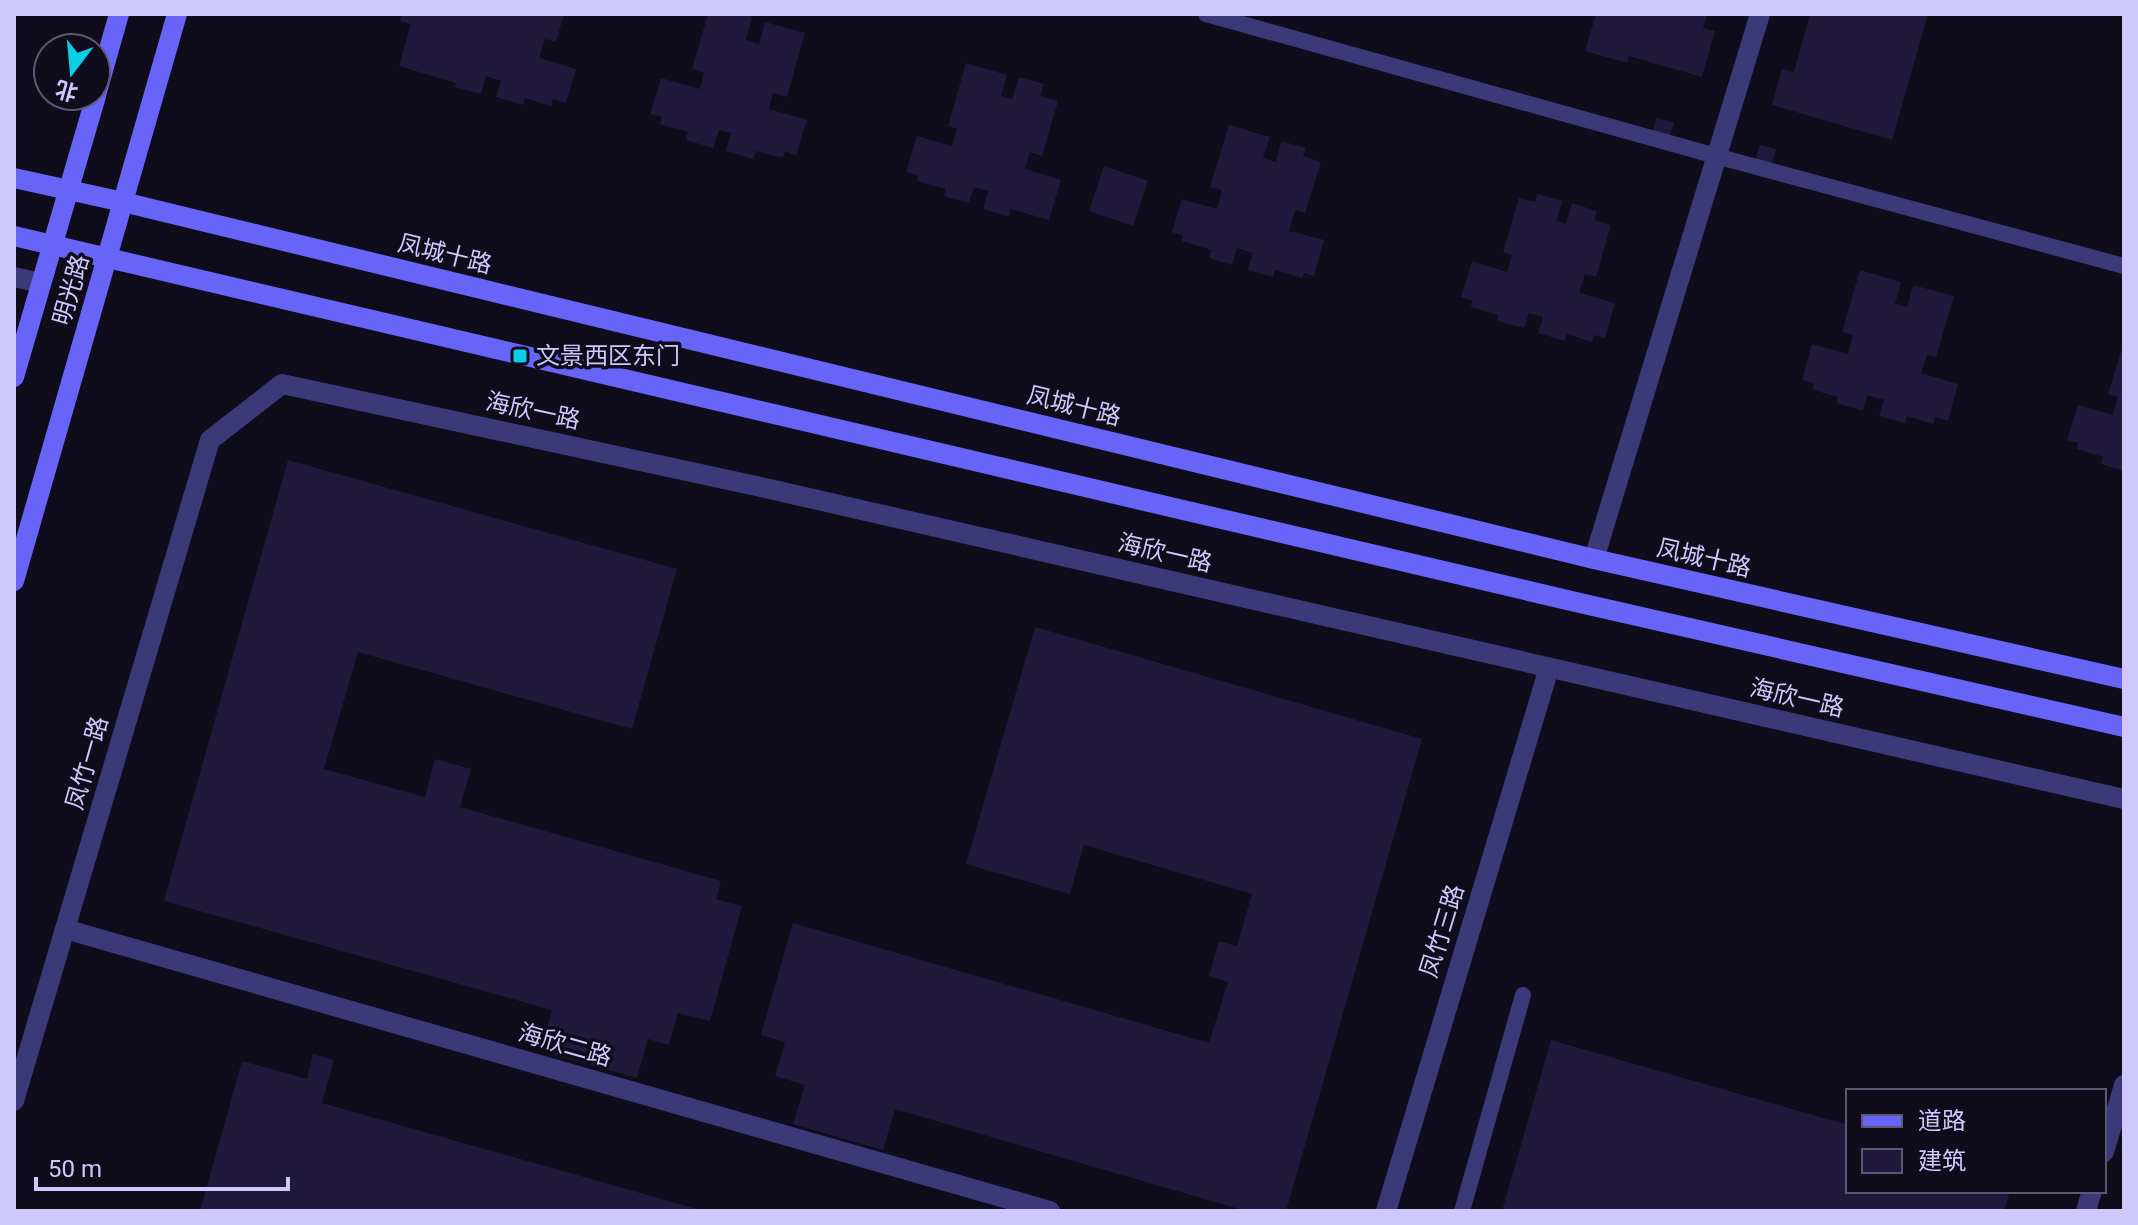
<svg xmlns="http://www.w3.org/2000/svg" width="2138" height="1225" font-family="Roboto,'Noto Sans SC',sans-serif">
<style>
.building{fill:#20193b}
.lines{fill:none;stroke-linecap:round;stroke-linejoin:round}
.lane{stroke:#3c3978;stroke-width:16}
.street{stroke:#3c3978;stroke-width:20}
.secondary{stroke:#6964f8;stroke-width:20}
.poi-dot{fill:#0acfe7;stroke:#0f0c1b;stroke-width:3}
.labels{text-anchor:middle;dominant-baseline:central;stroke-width:7;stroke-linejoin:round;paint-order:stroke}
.street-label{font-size:24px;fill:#cfc8fd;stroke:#0f0c1b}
.poi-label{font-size:24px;fill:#cfc8fd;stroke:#0f0c1b;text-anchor:start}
</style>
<rect width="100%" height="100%" fill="#0f0c1b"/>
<g class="building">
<path d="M402,14H564L556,42L545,39L539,58L576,69L566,103L553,99L551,106L525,98L523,105L496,97L501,81L486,76L481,94L455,87L456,83L399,66L411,24L400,21Z"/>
<path d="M708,14H741L752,17L746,40L759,44L765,22L805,33L787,97L773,93L769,109L807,120L796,155L785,151L783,158L756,151L753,159L726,151L731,133L719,130L713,148L686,140L688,132L660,124L662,117L650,114L661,78L700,89L704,73L692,69Z"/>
<path d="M1596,14H1707L1703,28L1715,31L1702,77L1629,56L1627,63L1585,51Z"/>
<path d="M1810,14H1928L1892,140L1772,105L1782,69L1794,72Z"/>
<path d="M966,63L1007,75L1001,96L1012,99L1019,77L1044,84L1040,96L1058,101L1042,156L1030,152L1025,169L1061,180L1049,220L1011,209L1009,217L983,209L988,191L974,187L969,203L944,196L946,189L917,181L918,175L906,172L917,136L952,146L957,129L948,126Z"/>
<path d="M1657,118L1674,123L1667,144L1650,138Z"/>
<path d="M1229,125L1270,137L1263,158L1276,162L1281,141L1306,148L1303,156L1321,162L1305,213L1295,210L1289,231L1324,240L1314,276L1304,273L1302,278L1275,270L1273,277L1248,270L1253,253L1237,248L1232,265L1209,258L1212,250L1182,241L1183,236L1172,232L1182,199L1217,209L1222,190L1210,187Z"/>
<path d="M1760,145L1776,149L1770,169L1754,165Z"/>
<path d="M1104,166L1148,181L1133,226L1089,211Z"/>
<path d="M1537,194L1563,201L1556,221L1566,224L1572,203L1597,211L1594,220L1611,225L1596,277L1585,274L1579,293L1615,303L1605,338L1594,335L1592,342L1567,334L1565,341L1538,333L1543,317L1529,313L1524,328L1497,321L1498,315L1471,307L1472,301L1461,297L1472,261L1507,272L1512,255L1503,252L1519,198L1535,202Z"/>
<path d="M1860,270L1901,282L1895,304L1907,307L1913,285L1954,296L1936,357L1927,355L1921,373L1958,384L1948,421L1935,417L1933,424L1907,416L1905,423L1879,416L1884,400L1867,395L1863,411L1837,403L1838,397L1813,390L1814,383L1802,380L1812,344L1848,354L1853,335L1842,332Z"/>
<path d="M2124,342V471L2101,464L2103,457L2077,449L2078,443L2067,440L2078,405L2113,415L2118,397L2108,394Z"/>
<path d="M288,460L677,569L632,729L358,652L324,769L425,797L435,759L471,769L460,807L721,881L716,899L742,906L710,1021L678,1013L669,1045L648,1039L637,1078L541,1051L552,1010L164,901Z"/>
<path d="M1035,627L1422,739L1286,1211H1246L895,1109L883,1150L793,1124L805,1085L775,1076L785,1042L761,1035L793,923L1209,1043L1228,982L1209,976L1219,941L1237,946L1252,894L1084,845L1070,894L966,864Z"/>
<path d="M1551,1040L1848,1125V1191H2010L2004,1211H1502Z"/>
<path d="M313,1054L334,1060L322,1103L704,1211H200L242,1061L307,1079Z"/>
</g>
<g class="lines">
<g class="lane">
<path d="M1206,14L1716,156L2124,266"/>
<path d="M1462,1211L1523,995"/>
</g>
<g class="street">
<path d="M14,277L41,283"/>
<path d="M1594,559L1760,14"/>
<path d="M65,929L1050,1211"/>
<path d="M14,1101L210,440L282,384L761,487L2124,799"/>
<path d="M2104,1152L2124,1085"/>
<path d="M1386,1211L1549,668"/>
<path d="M2086,1211L2092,1191"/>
</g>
<g class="secondary">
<path d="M96,95L119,14"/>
<path d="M14,178L123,202L1594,559L2124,679"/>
<path d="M14,236L1580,603L2124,727"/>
<path d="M14,377L96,96"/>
<path d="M14,581L177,14"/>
</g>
</g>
<rect class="poi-dot" x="512" y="348" width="16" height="16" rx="4"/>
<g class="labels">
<g class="street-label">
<text transform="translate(445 254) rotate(14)">凤城十路</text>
<text transform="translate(71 290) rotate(-74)">明光路</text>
<text transform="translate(1074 406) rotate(14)">凤城十路</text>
<text transform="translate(533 411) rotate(12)">海欣一路</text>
<text transform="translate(1165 553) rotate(13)">海欣一路</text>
<text transform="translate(1704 558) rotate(13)">凤城十路</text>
<text transform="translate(1797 698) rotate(13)">海欣一路</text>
<text transform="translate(87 763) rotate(-74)">凤竹一路</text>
<text transform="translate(1442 931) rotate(-73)">凤竹三路</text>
<text transform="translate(565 1045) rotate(16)">海欣二路</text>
</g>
<g class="poi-label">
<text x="536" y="356">文景西区东门</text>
</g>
</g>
<rect width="2138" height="1225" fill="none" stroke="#cfc8fd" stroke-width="32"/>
<rect x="1846" y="1089" width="260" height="104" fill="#0f0c1b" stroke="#5c5775" stroke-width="2"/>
<rect x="1862" y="1115" width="40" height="12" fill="#6964f8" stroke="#5c5775" stroke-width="2"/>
<text x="1918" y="1129" font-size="24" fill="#cfc8fd">道路</text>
<rect x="1862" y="1149" width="40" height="24" fill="#20193b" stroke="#5c5775" stroke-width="2"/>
<text x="1918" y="1169" font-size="24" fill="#cfc8fd">建筑</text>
<g transform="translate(72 72) rotate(196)"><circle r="38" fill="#0f0c1b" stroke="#5c5775" stroke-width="2"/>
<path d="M0-6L14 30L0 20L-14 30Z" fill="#0acfe7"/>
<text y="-12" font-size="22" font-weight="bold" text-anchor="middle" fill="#cfc8fd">北</text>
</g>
<path d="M36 1177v12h252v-12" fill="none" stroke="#cfc8fd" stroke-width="4"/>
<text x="48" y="1177" font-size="24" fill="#cfc8fd" stroke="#0f0c1b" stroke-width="6" paint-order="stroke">50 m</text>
</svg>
